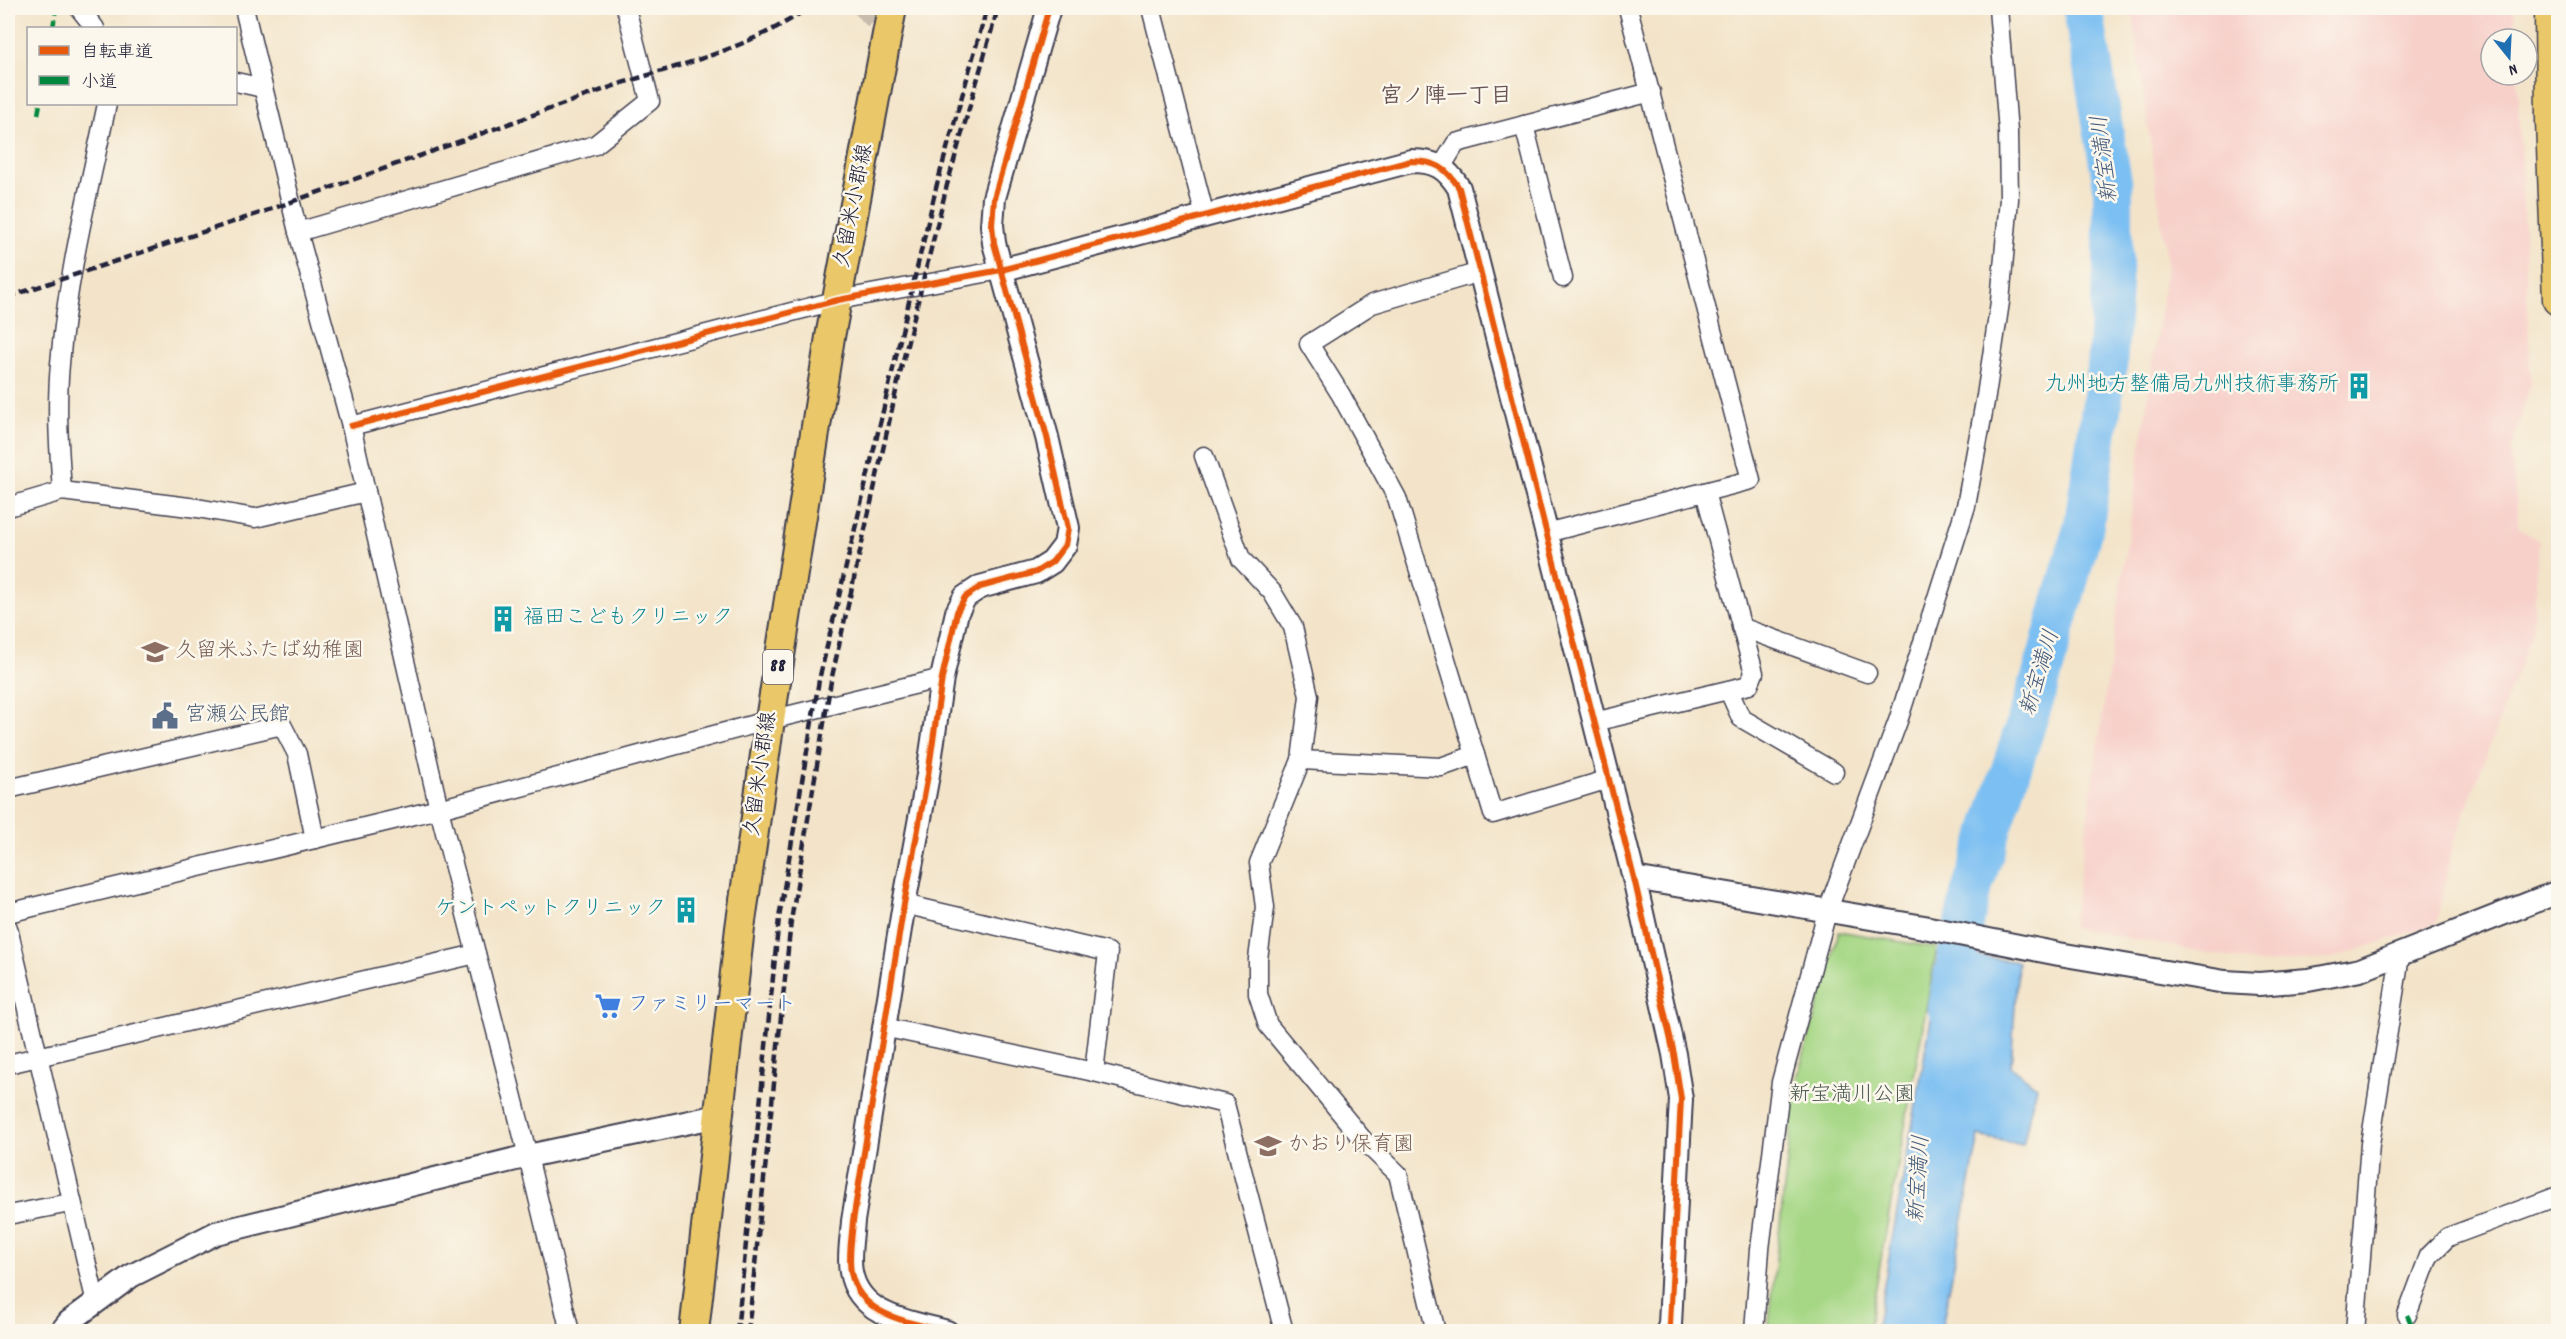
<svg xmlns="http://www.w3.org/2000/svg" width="2566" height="1339" font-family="Dekko,'Klee One',sans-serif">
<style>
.built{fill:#f7d0ca}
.green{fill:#a6d785;stroke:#647c60;stroke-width:1.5}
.water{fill:#7cbff2;stroke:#4f7096;stroke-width:1.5}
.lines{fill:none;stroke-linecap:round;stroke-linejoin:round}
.river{stroke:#7cbff2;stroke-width:40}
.minor-tunnel{stroke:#c9bdad;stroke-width:18;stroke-dasharray:18 9;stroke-linecap:butt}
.minor-casing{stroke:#413f50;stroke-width:21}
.tertiary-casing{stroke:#413f50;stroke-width:26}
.primary-casing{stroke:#413f50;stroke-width:32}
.trunk-casing{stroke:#413f50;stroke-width:33}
.minor{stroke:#fff;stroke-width:18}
.tertiary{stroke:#fff;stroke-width:22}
.primary{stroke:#eac769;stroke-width:28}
.trunk{stroke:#eac769;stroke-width:30}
.rail{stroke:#22223b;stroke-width:4.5;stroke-dasharray:9 4.5;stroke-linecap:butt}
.quiet{stroke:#00873e;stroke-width:4.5;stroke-dasharray:9 4.5;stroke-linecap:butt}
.cycleway-casing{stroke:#fbf7ec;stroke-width:10}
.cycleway{stroke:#e8590c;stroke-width:6}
.labels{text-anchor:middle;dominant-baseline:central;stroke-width:5;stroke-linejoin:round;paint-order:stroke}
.shield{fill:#fbf7ec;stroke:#636270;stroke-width:1.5}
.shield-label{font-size:20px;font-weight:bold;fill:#22223b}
.street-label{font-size:21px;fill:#22223b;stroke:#fbf7ec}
.culture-label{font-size:21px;fill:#0d838f;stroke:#fbf7ec;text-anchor:end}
.education-label{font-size:21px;fill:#785e54;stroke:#fbf7ec;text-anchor:start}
.service-label{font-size:21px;fill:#4e5e75;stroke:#fbf7ec;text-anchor:start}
.shop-label{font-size:21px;fill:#366cbe;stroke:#fbf7ec;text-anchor:start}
.park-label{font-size:21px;fill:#4a5851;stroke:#fbf7ec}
.neighbourhood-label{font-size:22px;font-weight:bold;fill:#695455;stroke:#fbf7ec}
.water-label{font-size:22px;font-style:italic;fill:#42597b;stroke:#fbf7ec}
</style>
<rect width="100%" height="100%" fill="#fbf7ec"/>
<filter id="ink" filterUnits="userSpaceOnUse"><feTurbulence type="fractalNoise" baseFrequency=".0167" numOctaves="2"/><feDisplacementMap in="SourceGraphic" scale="12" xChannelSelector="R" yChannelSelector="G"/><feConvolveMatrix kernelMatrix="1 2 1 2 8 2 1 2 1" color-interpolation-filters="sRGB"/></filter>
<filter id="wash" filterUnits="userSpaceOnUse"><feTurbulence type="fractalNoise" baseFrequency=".008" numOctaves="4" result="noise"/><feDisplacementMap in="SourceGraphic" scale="24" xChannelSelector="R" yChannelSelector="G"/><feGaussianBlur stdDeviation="1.35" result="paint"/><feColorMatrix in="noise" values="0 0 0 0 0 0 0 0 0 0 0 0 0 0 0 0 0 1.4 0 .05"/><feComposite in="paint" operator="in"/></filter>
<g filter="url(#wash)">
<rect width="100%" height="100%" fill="#f3e4c9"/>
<path class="built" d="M2132,8H2514L2515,39H2491V75H2517L2531,383L2511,450L2519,528L2539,540L2533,629L2453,845L2436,924L2329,959L2259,963L2072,927L2167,264Z"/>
<path class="green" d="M1839,931L1937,948L1868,1331H1768L1796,1082Z"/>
<path class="water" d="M1943,951L2018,962L2011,1066L2036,1086L2023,1145L1979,1136L1941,1331H1876Z"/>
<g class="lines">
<path class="river" d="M1947,1007L1970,895L2042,675L2084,524L2107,369L2113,267V187L2083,8"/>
</g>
</g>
<g filter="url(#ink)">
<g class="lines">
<path class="minor-tunnel" d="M862,8L886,34"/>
<g class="minor-casing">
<g id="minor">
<path d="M79,8L95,28"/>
<path d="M244,8L298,232L351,426L439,809L528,1156L570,1332"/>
<path d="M1151,8L1205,216"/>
<path d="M236,82L263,88"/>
<path d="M1524,125L1563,278"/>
<path d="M1442,166L1456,143L1651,92"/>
<path d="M298,232L595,145L650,101L626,8"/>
<path d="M1480,272L1372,304L1309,344L1341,395L1397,498L1493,814L1609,779"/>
<path d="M351,426L838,300L1001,270"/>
<path d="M1204,456L1241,559L1272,592L1293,627L1309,696L1301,760L1259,863L1265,907L1258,959V994L1268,1025L1364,1141L1398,1174L1436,1332"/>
<path d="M62,491C59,449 56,407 60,364C67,276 89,190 107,104"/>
<path d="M8,507L62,491L197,508L255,518L366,492"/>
<path d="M1546,533L1751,480L1628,8"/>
<path d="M1741,627L1867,673"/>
<path d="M1729,691L1741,718L1834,772"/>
<path d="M1594,722L1749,685L1754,673L1705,492"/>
<path d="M1301,760L1441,767L1475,755"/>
<path d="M8,789L282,725L297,754L315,839"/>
<path d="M904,904L1108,952L1094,1072"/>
<path d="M8,913L439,809L770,720L942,678"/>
<path d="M8,928L96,1303"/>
<path d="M883,1027L1094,1072L1225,1104L1283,1328L1282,1332"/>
<path d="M8,1064L476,954"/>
<path d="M8,1215L70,1203"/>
<path d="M2407,1315L2429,1256L2448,1237L2558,1196"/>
<path d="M1754,1332L1760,1249L1781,1082L1827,912L1898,721L1966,506L1986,396L2000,302L2009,199L2008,132L1998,8"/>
<path d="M2355,1332L2370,1144L2400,956"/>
</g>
</g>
<g class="tertiary-casing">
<g id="tertiary">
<path d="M1001,270L1411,161C1435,161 1446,167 1459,188L1634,878L1674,1054L1681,1099L1680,1118L1670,1325L1667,1332"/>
<path d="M1634,878L1924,927L2059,954L2225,982L2259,984L2308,980L2360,970L2558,892"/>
<path d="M61,1332L69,1322L131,1276L216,1233L528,1156L718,1116"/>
<path d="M947,1332C911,1322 859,1317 851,1272C848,1257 852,1237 853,1221L904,904L928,775L942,678L957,612L965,597L980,587L1036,572L1052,562L1065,545L1068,528L1047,437L994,243L992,225L994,198L1049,8"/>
</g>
</g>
<g class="primary-casing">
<path id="primary" d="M694,1332L740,928L770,720L830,337L892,8"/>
</g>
<g class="trunk-casing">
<path id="trunk" d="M2550,8L2551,122L2558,300"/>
</g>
<use href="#minor" class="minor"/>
<use href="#tertiary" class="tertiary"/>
<use href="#primary" class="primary"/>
<use href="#trunk" class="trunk"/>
<g class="rail">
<path d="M8,297L266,211L622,83C685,64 754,46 808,8"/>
<path d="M737,1332L779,918L819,680L937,184L987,8"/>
<path d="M748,1332L791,921L831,681L901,369L947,185L998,8"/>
</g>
<g class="quiet">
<path d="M53,28L56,8"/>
<path d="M38,114L40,104"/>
<path d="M2407,1315L2415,1332"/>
</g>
<g class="cycleway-casing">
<g id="cycleway">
<path d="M351,426L838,300L1001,270L1411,161C1435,161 1446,167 1459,188L1634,878L1674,1054L1681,1099L1680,1118L1670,1325L1667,1332"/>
<path d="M947,1332C911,1322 859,1317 851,1272C848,1257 852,1237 853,1221L904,904L928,775L942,678L957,612L965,597L980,587L1036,572L1052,562L1065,545L1068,528L1047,437L994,243L992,225L994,198L1049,8"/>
</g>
</g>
<use href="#cycleway" class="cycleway"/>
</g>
</g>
<defs>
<g id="building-bare" transform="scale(2.07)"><path d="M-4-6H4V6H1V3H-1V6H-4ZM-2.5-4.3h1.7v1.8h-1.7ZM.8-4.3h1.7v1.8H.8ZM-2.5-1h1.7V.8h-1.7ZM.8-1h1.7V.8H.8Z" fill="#0f9aa8" stroke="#fbf7ec" stroke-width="2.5" paint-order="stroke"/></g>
<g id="school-bare" transform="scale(2.07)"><path d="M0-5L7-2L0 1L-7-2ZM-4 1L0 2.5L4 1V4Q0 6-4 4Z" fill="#8d6e63" stroke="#fbf7ec" stroke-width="2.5" paint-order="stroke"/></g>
<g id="civic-bare" transform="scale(2.07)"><path d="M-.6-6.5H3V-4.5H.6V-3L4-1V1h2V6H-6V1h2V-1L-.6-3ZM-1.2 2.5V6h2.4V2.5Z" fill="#5c6f8a" stroke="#fbf7ec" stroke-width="2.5" paint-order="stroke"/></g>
<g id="supermarket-bare" transform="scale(2.07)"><path d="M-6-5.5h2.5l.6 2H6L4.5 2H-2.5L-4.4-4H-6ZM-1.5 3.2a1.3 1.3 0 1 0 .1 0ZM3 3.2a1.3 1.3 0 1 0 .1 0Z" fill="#3f7fe0" stroke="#fbf7ec" stroke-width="2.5" paint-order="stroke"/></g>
</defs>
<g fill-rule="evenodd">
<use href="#building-bare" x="2359" y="386"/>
<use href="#building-bare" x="503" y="619"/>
<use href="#school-bare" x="155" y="652"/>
<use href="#civic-bare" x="165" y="716"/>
<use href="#building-bare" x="686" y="910"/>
<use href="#supermarket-bare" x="608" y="1006"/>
<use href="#school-bare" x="1268" y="1146"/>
</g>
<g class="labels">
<rect class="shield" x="763" y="650" width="30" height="34" rx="4.5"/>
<g class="shield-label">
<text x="778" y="667">88</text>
</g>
<g class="street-label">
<text transform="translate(855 206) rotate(-79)">久留米小郡線</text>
<text transform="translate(762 774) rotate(-82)">久留米小郡線</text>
</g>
<g class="culture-label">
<text x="2339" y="386">九州地方整備局九州技術事務所</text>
<text x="523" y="619" text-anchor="start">福田こどもクリニック</text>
<text x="666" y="910">ケントペットクリニック</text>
</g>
<g class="education-label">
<text x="175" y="652">久留米ふたば幼稚園</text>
<text x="1288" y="1146">かおり保育園</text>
</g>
<g class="service-label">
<text x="185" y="716">宮瀬公民館</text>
</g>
<g class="shop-label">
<text x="628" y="1006">ファミリーマート</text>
</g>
<g class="park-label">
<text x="1852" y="1096">新宝満川公園</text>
</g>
<g class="neighbourhood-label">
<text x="1446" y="97">宮ノ陣一丁目</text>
</g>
<g class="water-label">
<text transform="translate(2106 159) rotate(-97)">新宝満川</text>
<text transform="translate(2041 673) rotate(-73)">新宝満川</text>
<text transform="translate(1920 1179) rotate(-86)">新宝満川</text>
</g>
</g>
<rect width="2566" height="1339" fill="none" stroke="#fbf7ec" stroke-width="30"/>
<rect x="27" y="27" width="210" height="78" fill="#fbf7ec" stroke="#a4a2a5" stroke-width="1.5"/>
<rect x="39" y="46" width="30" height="9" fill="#e8590c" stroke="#a4a2a5" stroke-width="1.5"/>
<text x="81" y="57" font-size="18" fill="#22223b">自転車道</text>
<rect x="39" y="76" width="30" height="9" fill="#00873e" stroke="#a4a2a5" stroke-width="1.5"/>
<text x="81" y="87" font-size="18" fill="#22223b">小道</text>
<g transform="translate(2509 57) rotate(162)"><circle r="28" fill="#fbf7ec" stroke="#a4a2a5" stroke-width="1.5"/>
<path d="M0-4.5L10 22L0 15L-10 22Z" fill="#1f6fb2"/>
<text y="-9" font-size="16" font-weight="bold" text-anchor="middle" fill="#22223b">N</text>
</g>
</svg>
